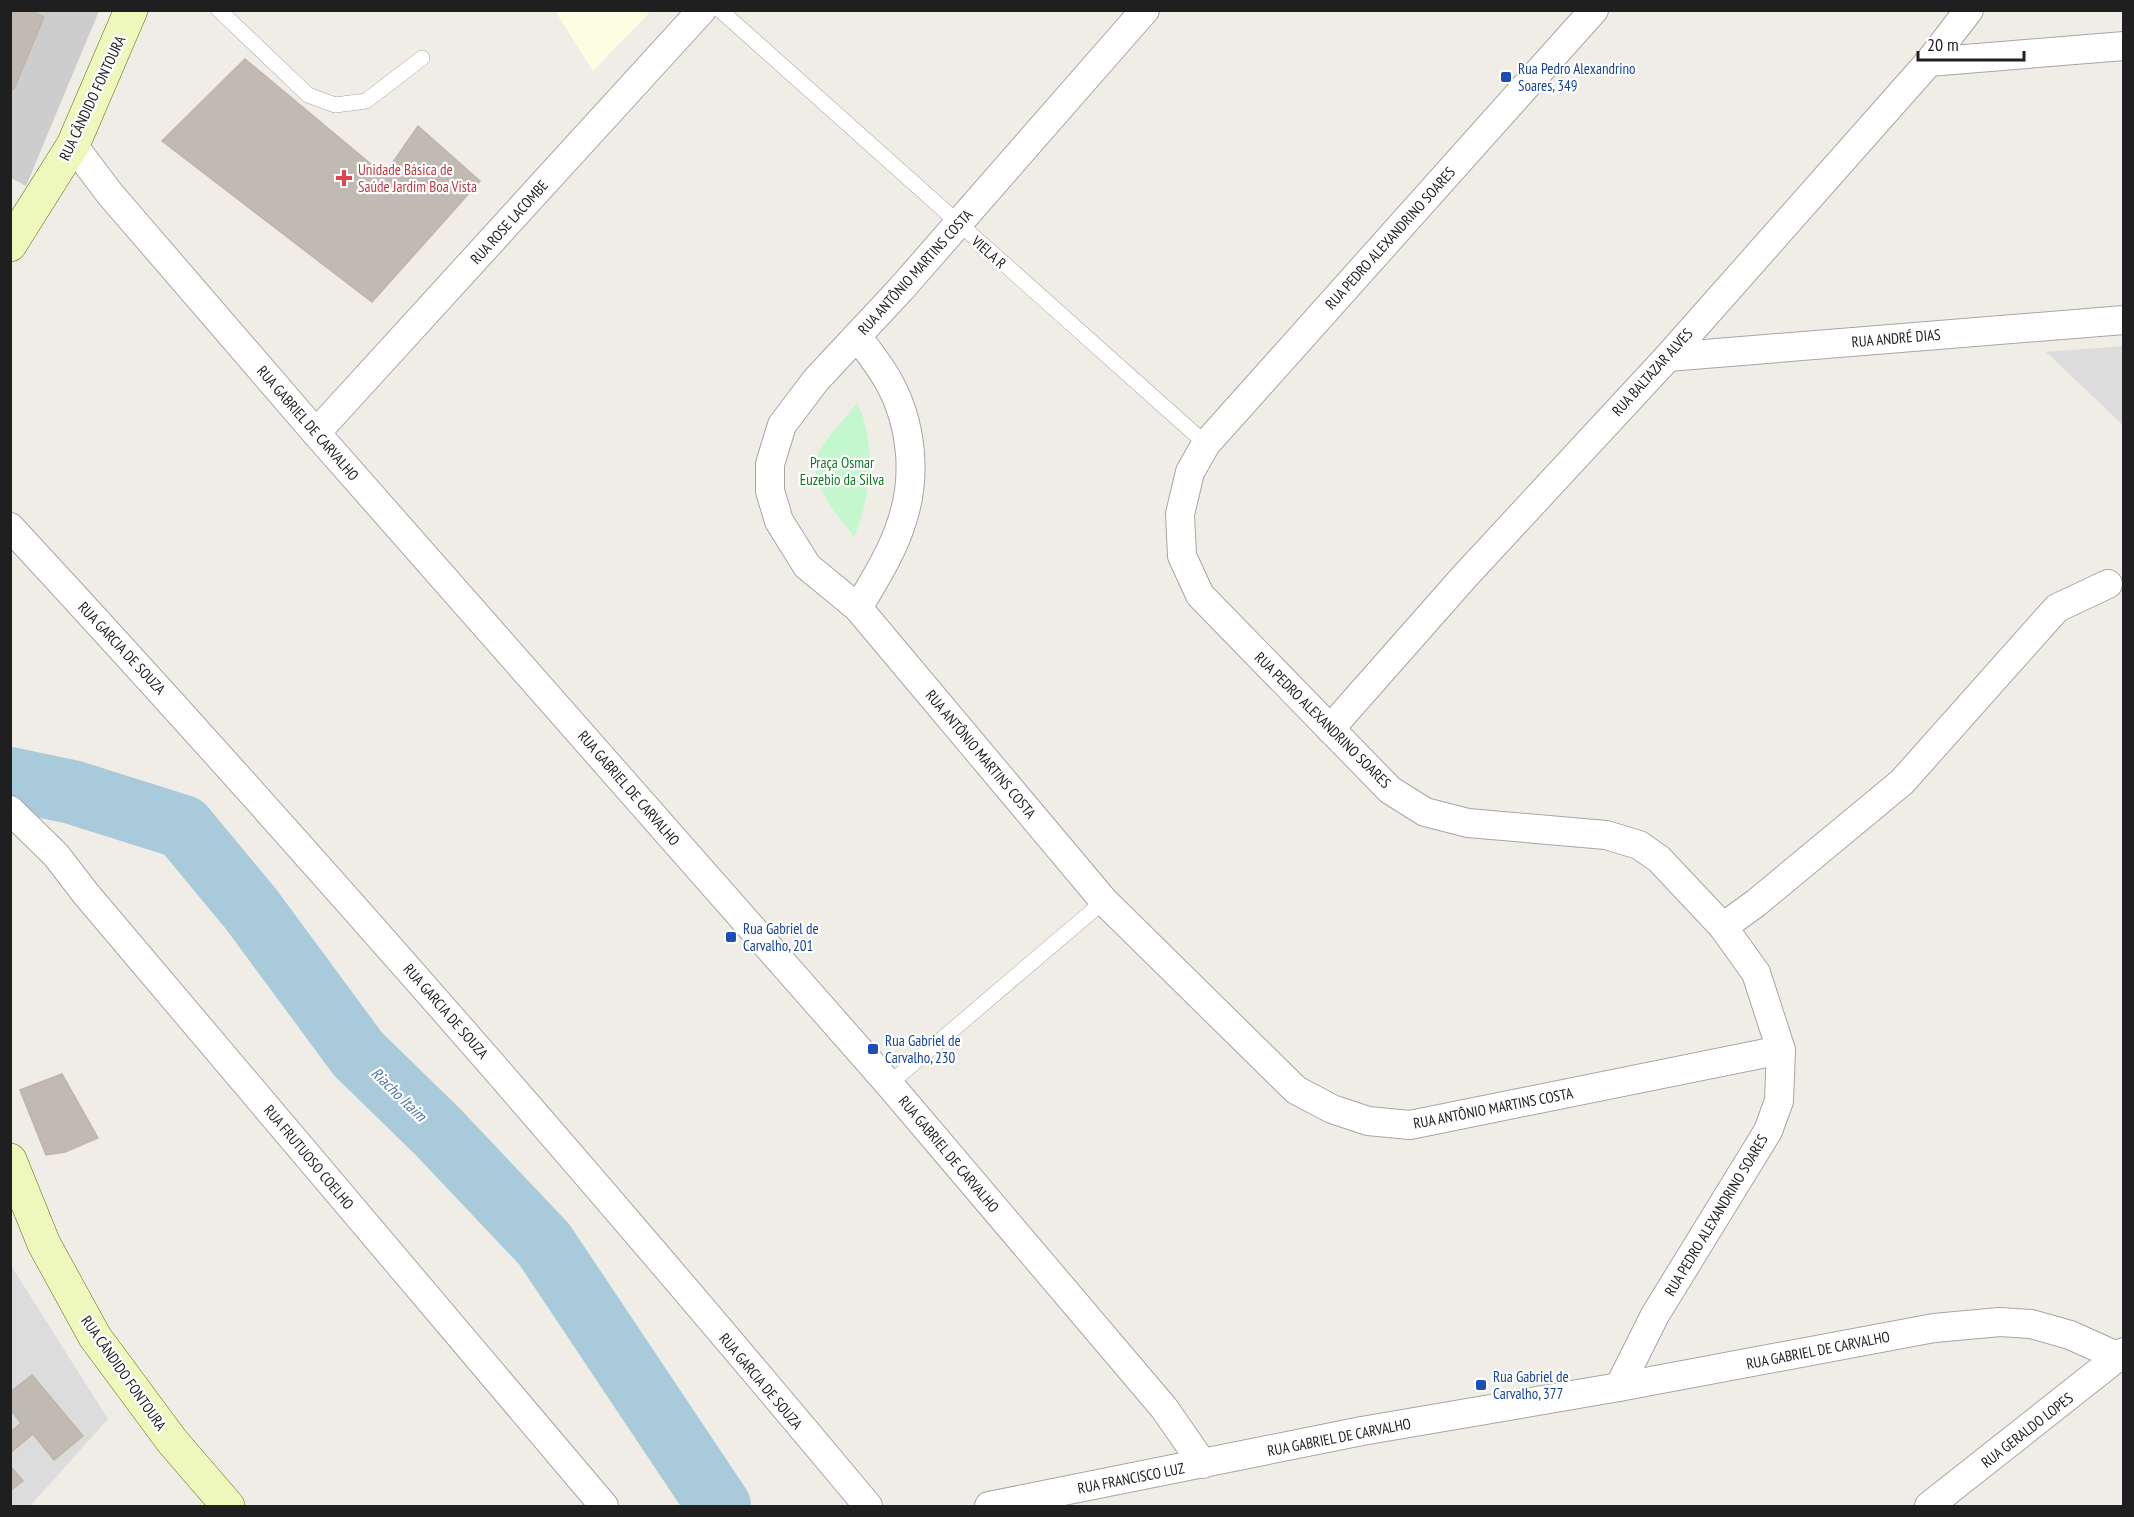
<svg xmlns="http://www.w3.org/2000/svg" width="2134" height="1517" font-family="'PT Sans Narrow',sans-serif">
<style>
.residential{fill:#dddcdc}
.education{fill:#fbfee0}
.religious{fill:#cdcdcd}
.park{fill:#c5f7ce}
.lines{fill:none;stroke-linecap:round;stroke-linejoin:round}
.river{stroke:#a8cadb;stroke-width:64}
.building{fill:#c0bab2;stroke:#c1b5a8;stroke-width:1.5}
.lane-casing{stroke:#a6a6a6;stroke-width:16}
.street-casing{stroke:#a6a6a6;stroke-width:30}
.secondary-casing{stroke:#5d7309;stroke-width:34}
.lane{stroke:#fff;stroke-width:15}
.street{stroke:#fff;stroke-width:28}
.secondary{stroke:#eef7bc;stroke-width:33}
.transit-dot{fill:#1a4fb4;stroke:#fff;stroke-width:2}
.health-dot{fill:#e0444e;stroke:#fff;stroke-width:2}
.labels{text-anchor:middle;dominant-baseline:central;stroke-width:4.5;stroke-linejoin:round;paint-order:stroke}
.transit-label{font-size:15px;fill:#164399;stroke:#fff;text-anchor:start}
.street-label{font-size:15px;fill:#1f1f1f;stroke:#fff}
.health-label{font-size:15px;fill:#be3a42;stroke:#fff;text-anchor:start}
.park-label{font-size:15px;fill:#107a23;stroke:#fff}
.water-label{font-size:16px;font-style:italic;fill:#4f74ab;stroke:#fff}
</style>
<rect width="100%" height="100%" fill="#efede6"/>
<g class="residential">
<path d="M2123,346H2124L2123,425L2046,352Z"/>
<path d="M10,1264L108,1419L30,1506H11Z"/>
</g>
<path class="education" d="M555,11H651L593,71Z"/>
<path class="religious" d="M11,11H99L26,186L11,178Z"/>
<path class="park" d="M858,404C877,447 871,495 854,537C839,516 804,480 819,452C828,435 844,420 855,405Z"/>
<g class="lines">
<path class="river" d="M10,779L72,792L183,827L251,909L358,1054L438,1132L544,1244L719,1506"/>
</g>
<g class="building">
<path d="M10,10H28L44,17L14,89L10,88Z"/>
<path d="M245,59L384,175L418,126L480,181L372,302L162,141Z"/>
<path d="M62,1074L98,1138L65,1152L46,1155L20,1090Z"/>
<path d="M32,1375L83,1436L54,1460L33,1434L10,1453V1432L21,1423L10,1409V1392Z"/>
<path d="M10,1466L23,1481L10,1491Z"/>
</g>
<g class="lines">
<g class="lane-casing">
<g id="lane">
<path d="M219,10L308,95L335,105L366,101L422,58"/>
<path d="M720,10L1206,444"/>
<path d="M889,1084L1104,901"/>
</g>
</g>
<g class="street-casing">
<g id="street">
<path d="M1145,10L901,289L816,380L782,425L770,464V491L779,521L807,566L858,608L1104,901L1296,1090L1332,1109L1368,1121L1410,1125L1781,1050"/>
<path d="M1594,10L1206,444L1190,472L1180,514L1182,556L1200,595L1390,790L1425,812L1468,823L1606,835L1639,845L1659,859L1723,927L1756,973L1781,1050L1779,1101L1768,1131L1655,1315L1619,1387"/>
<path d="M1929,62L2124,46"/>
<path d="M73,145L110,194L316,433L889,1084L1164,1408L1203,1464"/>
<path d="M857,336C868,351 880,366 889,382C912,424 917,476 902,521C893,551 874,581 858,608"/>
<path d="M1668,357L2124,320"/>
<path d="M316,433L702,10"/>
<path d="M10,527C305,846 590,1173 868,1506"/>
<path d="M1330,729L1465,576L1668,357L1929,62L1969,10"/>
<path d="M10,810L56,855L86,894L604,1506"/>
<path d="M1723,927L1756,903L1902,782L2057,608L2108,584"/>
<path d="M989,1506L1362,1431L1619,1387L1934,1328L2000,1322L2031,1324L2070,1335L2119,1357"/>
<path d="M1929,1506L2124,1352"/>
</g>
</g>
<g class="secondary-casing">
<g id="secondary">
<path d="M10,245L73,145L131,10"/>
<path d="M10,1160L44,1244L95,1337L172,1441L228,1506"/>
</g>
</g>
<use href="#lane" class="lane"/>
<use href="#street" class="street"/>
<use href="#secondary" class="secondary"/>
</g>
<g class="transit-dot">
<rect x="1500" y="71" width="12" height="12" rx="3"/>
<rect x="725" y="931" width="12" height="12" rx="3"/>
<rect x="867" y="1043" width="12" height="12" rx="3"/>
<rect x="1475" y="1379" width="12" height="12" rx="3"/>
</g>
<path class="health-dot" d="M341 169h6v6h6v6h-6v6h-6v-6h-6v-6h6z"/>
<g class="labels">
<g class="transit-label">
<text x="1518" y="68">Rua Pedro Alexandrino<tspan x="1518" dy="17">Soares, 349</tspan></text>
<text x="743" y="928">Rua Gabriel de<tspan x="743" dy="17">Carvalho, 201</tspan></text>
<text x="885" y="1040">Rua Gabriel de<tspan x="885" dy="17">Carvalho, 230</tspan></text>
<text x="1493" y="1376">Rua Gabriel de<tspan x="1493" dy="17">Carvalho, 377</tspan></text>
</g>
<g class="street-label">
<text transform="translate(92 98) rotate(-65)">RUA CÂNDIDO FONTOURA</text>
<text transform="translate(509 222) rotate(-48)">RUA ROSE LACOMBE</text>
<text transform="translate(1390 238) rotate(-48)">RUA PEDRO ALEXANDRINO SOARES</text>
<text transform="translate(989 252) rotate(42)">VIELA R</text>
<text transform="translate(915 272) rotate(-48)">RUA ANTÔNIO MARTINS COSTA</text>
<text transform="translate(1896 338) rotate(-5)">RUA ANDRÉ DIAS</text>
<text transform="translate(1652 372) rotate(-48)">RUA BALTAZAR ALVES</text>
<text transform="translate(308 423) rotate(49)">RUA GABRIEL DE CARVALHO</text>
<text transform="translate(122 648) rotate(47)">RUA GARCIA DE SOUZA</text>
<text transform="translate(1323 720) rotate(45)">RUA PEDRO ALEXANDRINO SOARES</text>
<text transform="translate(981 754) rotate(50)">RUA ANTÔNIO MARTINS COSTA</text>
<text transform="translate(629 788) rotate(49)">RUA GABRIEL DE CARVALHO</text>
<text transform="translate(446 1011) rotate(49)">RUA GARCIA DE SOUZA</text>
<text transform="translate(1493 1108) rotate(-11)">RUA ANTÔNIO MARTINS COSTA</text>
<text transform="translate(949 1154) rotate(50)">RUA GABRIEL DE CARVALHO</text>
<text transform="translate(309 1157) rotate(50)">RUA FRUTUOSO COELHO</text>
<text transform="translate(1716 1215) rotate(-59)">RUA PEDRO ALEXANDRINO SOARES</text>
<text transform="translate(1818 1350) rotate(-11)">RUA GABRIEL DE CARVALHO</text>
<text transform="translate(124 1373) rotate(55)">RUA CÂNDIDO FONTOURA</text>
<text transform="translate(761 1381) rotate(50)">RUA GARCIA DE SOUZA</text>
<text transform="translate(2027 1430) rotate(-38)">RUA GERALDO LOPES</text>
<text transform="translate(1339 1437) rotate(-11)">RUA GABRIEL DE CARVALHO</text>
<text transform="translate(1131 1478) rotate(-11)">RUA FRANCISCO LUZ</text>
</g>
<g class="health-label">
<text x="358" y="169">Unidade Básica de<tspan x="358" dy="17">Saúde Jardim Boa Vista</tspan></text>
</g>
<g class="park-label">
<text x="842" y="462">Praça Osmar<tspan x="842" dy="17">Euzebio da Silva</tspan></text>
</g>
<g class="water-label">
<text transform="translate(399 1094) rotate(44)">Riacho Itaim</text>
</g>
</g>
<rect width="2134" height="1517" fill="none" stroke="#1f1f1f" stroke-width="24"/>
<path d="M1918 51v9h106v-9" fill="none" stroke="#1f1f1f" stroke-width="3"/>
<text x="1927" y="51" font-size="18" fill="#1f1f1f" stroke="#ffffff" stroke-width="4.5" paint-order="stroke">20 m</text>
</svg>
